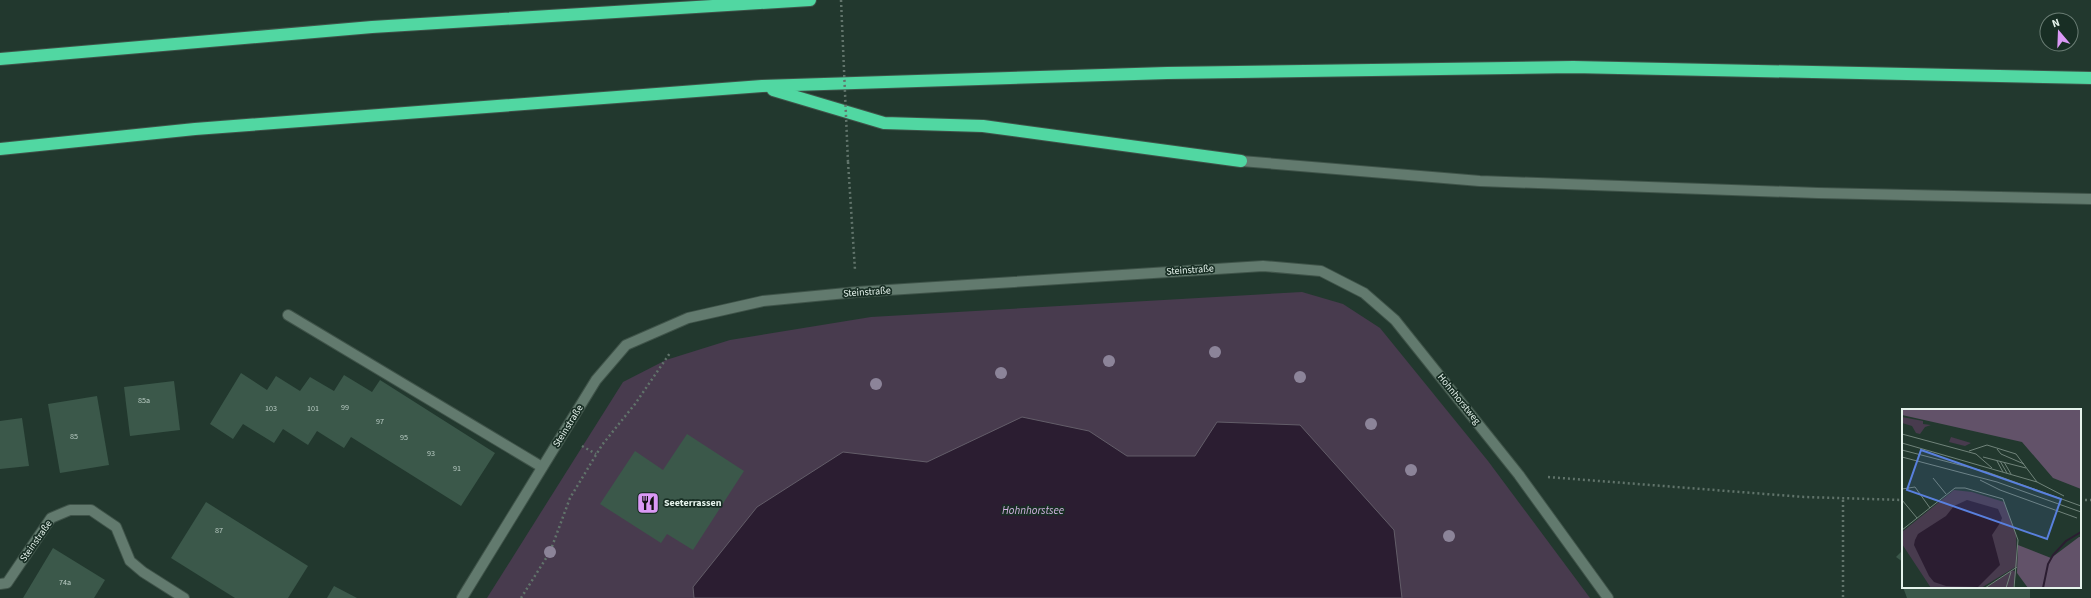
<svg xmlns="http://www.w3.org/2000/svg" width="2091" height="598" font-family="'Source Sans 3',sans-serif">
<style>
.green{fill:#483b4e}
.water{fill:#2b1d31;stroke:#635d69}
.building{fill:#3b584a}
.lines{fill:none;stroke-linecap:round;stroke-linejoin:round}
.lane-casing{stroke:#3f5349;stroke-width:12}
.street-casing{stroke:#3f5349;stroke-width:12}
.highway-casing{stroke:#3f5349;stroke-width:14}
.path{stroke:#61746b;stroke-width:2.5;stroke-dasharray:2 3;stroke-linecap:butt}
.lane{stroke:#627a6e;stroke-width:10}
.street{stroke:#627a6e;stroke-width:10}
.highway{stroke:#51d7a2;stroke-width:12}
.path-bridge{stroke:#61746b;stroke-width:2.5;stroke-dasharray:2 3;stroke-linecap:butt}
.tree{fill:#8c8499}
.labels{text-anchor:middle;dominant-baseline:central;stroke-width:3.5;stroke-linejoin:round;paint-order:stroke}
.number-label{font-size:8px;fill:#baccc4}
.street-label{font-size:10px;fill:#e5f3ec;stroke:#182e24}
.poi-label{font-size:10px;font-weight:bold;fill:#e5f3ec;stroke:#182e24;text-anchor:start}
.water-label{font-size:11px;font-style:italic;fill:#d2b2e0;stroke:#182e24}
.inset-river{fill:none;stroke:#2b1d31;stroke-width:2}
.inset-road{fill:none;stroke:#70837a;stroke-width:1}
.view{fill:#5980de;fill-opacity:0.15;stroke:#5980de;stroke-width:2}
.inset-edge{fill:none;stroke:#e5f3ec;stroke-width:2}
</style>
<rect width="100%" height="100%" fill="#22382e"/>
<path class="green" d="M1302,292L1343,304L1380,328L1488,461L1590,598H487L623,382L666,360L730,340L871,317Z"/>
<path class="water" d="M1022,417L1089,431L1127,456H1195L1217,422L1300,425L1394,530L1402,598H694L693,587L757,507L843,452L927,462Z"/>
<g class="building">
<path d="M241,373L267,390L276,376L300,391L310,377L334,391L344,375L372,392L380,380L495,453L461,506L351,437L344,448L317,431L308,445L283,429L274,443L243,424L233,439L210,424Z"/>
<path d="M174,381L180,430L130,436L124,387Z"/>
<path d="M97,396L109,465L60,473L48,404Z"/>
<path d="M22,418L29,466L0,469V421Z"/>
<path d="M687,434L744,471L693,550L667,534L661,543L600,504L635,451L663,470Z"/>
<path d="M206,502L308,566L288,598H235L171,558Z"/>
<path d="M53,548L105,580L94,598H23Z"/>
<path d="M1903,550V562L1896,557Z"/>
<path d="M334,586L357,598H327Z"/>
<path d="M1903,587H2030V598H1907Z"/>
</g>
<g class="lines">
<g class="lane-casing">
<g id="lane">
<path d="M1241,161L1480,181L1818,193L2091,199"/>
<path d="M288,315L542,467"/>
</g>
</g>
<g class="street-casing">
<g id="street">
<path d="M0,584L7,583L51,518L70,510H91L116,527L130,561L143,572L184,598"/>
<path d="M462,598L596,380L626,345L688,318L763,301L857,292L1263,266L1321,271L1364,293L1395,320L1519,475L1608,598"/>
</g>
</g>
<g class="highway-casing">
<g id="highway">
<path d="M0,59L372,27L810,0"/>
<path d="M773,90L884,123L983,126L1241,161"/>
<path d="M0,149L195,129L762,86L1167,73L1573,67L2091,78"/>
</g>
</g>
<g class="path">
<path d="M848,162L855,270"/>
<path d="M582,446L596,454"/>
<path d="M1548,477L1804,497L1903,500"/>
<path d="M1843,500V598"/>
<path d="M2080,500H2091"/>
<path d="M521,598L550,552L570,498L602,445L635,404L670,353"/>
</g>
<use href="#lane" class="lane"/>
<use href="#street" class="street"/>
<use href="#highway" class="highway"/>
<path class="path-bridge" d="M841,0L848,162"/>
</g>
<g class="tree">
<circle cx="1215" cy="352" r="6"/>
<circle cx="1109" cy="361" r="6"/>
<circle cx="1001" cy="373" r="6"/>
<circle cx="1300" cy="377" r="6"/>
<circle cx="876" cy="384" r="6"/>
<circle cx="1371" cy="424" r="6"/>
<circle cx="1411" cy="470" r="6"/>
<circle cx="1449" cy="536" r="6"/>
<circle cx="550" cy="552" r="6"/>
</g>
<defs>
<g id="restaurant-square" transform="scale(1.15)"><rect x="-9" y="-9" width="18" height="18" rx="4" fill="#db99f6" stroke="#182e24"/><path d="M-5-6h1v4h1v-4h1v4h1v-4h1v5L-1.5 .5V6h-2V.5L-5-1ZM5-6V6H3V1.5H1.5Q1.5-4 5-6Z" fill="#111"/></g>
</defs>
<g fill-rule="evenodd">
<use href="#restaurant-square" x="648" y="503"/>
</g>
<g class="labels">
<g class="number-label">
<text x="144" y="400">85a</text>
<text x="345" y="407">99</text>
<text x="271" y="408">103</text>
<text x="313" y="408">101</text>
<text x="380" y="421">97</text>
<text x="74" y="436">85</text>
<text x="404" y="437">95</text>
<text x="431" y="453">93</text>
<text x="457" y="468">91</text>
<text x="219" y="530">87</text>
<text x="65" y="582">74a</text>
</g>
<g class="street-label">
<text transform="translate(1190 270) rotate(-4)">Steinstraße</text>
<text transform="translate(867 292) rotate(-4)">Steinstraße</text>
<text transform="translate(1459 399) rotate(51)">Hohnhorstweg</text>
<text transform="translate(568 426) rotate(-58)">Steinstraße</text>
<text transform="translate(36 541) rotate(-55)">Steinstraße</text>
</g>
<g class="poi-label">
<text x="664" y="503">Seeterrassen</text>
</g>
<g class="water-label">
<text x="1033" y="510">Hohnhorstsee</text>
</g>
</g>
<g transform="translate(1902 409)">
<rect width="179" height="179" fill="#22382e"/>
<path d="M0,8L21,12V15L29,16L23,18L18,25L14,24L10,17L0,14ZM49,28L69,34L63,37L47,33ZM52,81L70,83L102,93L114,125L115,157L79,179H29L0,135V123ZM110,161L114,163L111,179H84Z" fill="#483b4e"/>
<path d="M0,0H179V80L151,69L120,33L0,6ZM177,128H179V179H126L115,164L116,136L149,149Z" fill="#625269"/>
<path d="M65,91L96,100L100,109L98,114L90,126L98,156L76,178L44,177L32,173L27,167L12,136L13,131L16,125L44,107L52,97Z" fill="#2b1d31"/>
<path class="inset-river" d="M141,179L146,155L151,146L164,132L179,123"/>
<path class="inset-road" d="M0,25L74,45L90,59M0,34L135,73M95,40L99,45L122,55M0,41L85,63L179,97M67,42L85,36L114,45L135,73M0,48L95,73L179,103M81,48L124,59M95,52L101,63M98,52L105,64M102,53L109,65M31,69L44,85M78,71L98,81M135,73L162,87M0,80L13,78L28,99M98,81L175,109M0,91L15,109M0,121L53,79H63L101,90L116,131L112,179M83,179L115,158M104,179L109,163"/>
<path class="view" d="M19,41L159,90L145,130L5,81Z"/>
<rect width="179" height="179" class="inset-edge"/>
</g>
<g transform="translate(2059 32) rotate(341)"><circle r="19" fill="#182e24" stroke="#6a7d74"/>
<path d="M0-3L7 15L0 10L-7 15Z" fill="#db99f6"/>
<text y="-6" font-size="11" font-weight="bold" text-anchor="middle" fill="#e5f3ec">N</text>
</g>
</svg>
